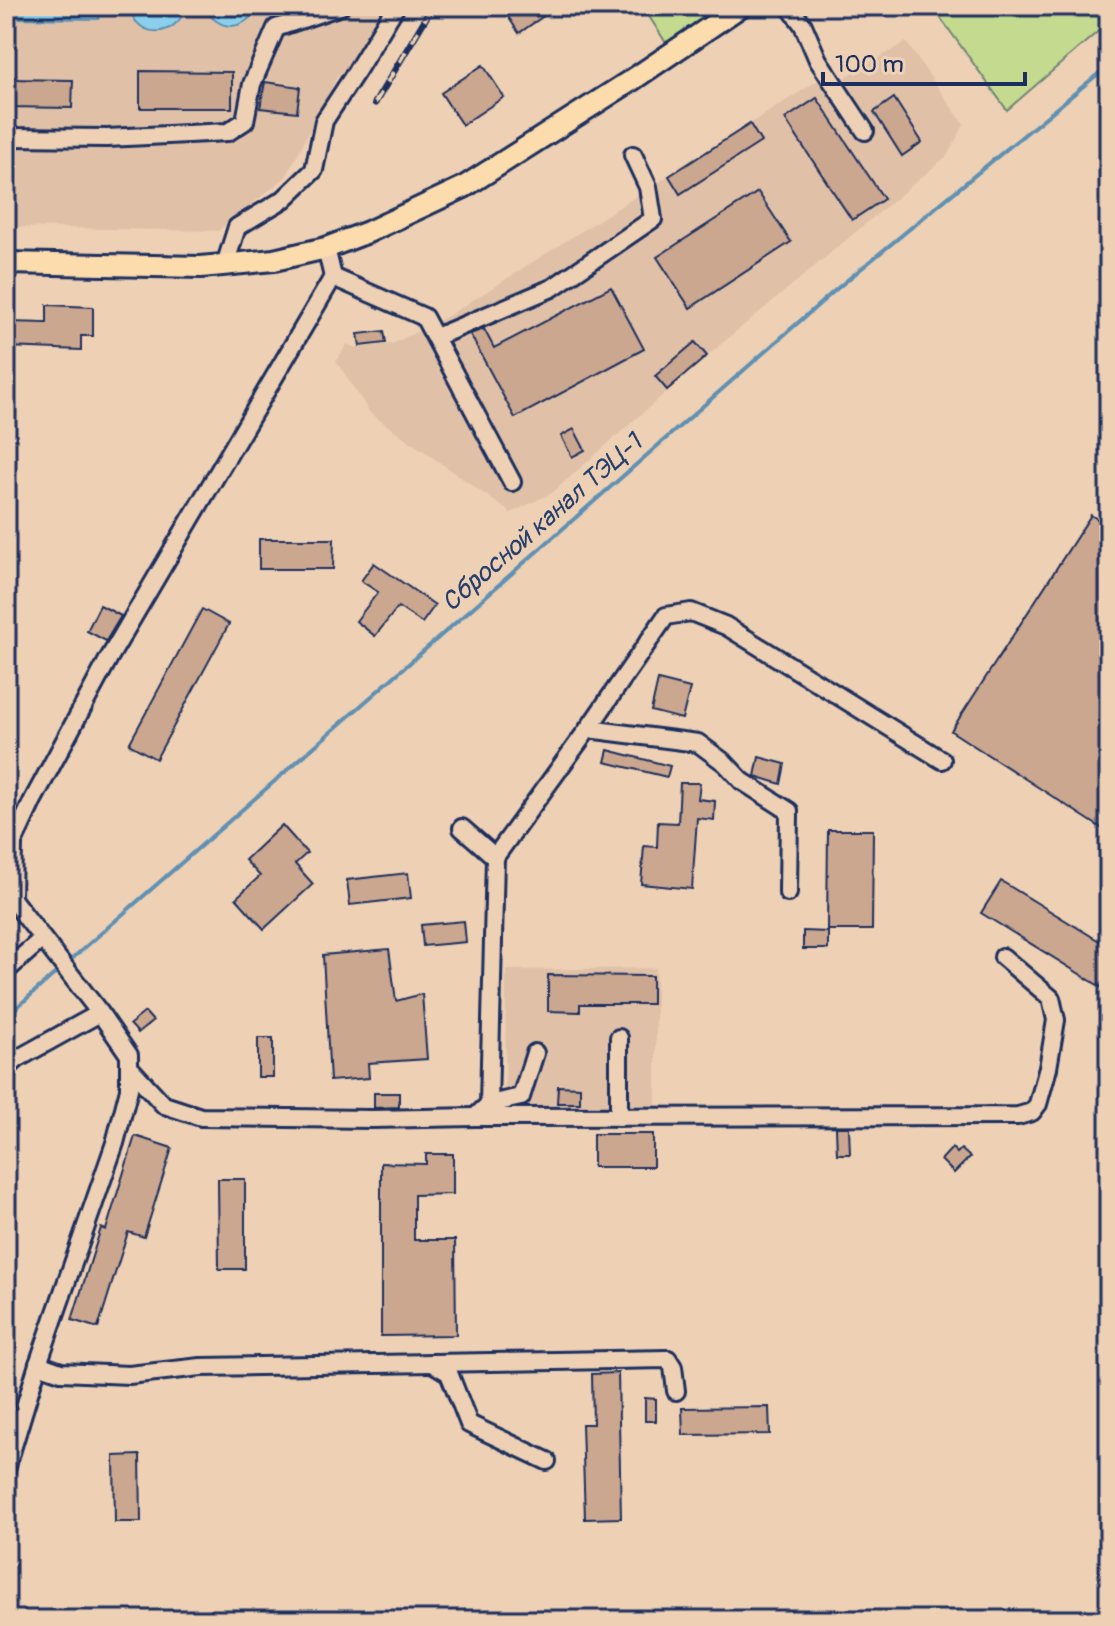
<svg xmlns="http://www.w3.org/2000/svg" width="1115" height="1626" font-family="Pangolin,sans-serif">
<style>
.built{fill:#e0c1a8}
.green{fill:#c4da8f;stroke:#708476;stroke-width:2}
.water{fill:#8ad0ec;stroke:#5e90b3;stroke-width:2}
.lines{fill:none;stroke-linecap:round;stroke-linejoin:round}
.stream{stroke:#5e90b3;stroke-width:4}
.building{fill:#cba790;stroke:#1b2f5e;stroke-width:2}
.minor-casing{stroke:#1b2f5e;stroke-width:22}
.major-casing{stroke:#1b2f5e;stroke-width:26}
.minor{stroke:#eed1b4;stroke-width:16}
.major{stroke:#fcdcac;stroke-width:20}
.rail-casing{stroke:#1b2f5e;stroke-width:7}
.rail{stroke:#eed1b4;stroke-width:4;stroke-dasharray:12;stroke-linecap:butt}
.labels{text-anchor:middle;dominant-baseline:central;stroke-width:6;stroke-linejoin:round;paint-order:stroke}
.water-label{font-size:26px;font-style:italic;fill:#263f6c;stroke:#eed1b4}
</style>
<rect width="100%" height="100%" fill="#eed1b4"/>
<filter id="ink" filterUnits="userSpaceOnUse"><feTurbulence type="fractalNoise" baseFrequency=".0125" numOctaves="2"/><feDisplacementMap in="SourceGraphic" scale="16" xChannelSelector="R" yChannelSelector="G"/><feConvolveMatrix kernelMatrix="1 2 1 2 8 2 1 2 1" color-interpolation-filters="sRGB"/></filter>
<g filter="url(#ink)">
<g class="built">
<path d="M6,6H387L351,68L338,75L286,177L218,231L6,227Z"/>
<path d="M906,42L964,125L947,156L707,356L552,493L511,513L370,413L336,361L347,344L356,348L392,344L448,316L820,79L826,88Z"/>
<path d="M656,968V1106H505L506,970Z"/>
</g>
<g class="green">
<path d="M651,6H727L668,46L645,10Z"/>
<path d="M932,6H1109V22L1007,110Z"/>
</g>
<g class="water">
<path d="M6,6H99V19L6,18Z"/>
<path d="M129,6H186V7C176,39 136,40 129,6Z"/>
<path d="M204,6H258C245,33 217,32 204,6Z"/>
</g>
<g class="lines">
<g class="stream">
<path d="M66,964L840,286L1109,65"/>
<path d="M6,1017L59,970"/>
</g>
</g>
<g class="building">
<path d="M501,6H558L519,33Z"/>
<path d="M483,65L504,97L462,125L441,93Z"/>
<path d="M140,71L232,72V108H140Z"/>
<path d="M6,79L73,80L72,108L6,107Z"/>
<path d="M265,82L300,87L297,112L260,108Z"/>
<path d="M817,98L884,199L852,220L785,119Z"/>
<path d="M894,98L922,142L902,156L874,112Z"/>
<path d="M750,124L761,142L680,194L669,176Z"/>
<path d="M758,192L791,242L690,308L657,257Z"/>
<path d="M611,287L644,349L515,418L470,334L484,329L494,348Z"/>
<path d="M47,305L93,307V336H81V350L8,347L9,322L47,323Z"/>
<path d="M384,331L386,343L360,346L358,334Z"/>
<path d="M695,342L707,356L667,390L655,376Z"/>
<path d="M574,429L585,450L572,457L561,436Z"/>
<path d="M1091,515L1109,527V833L951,731Z"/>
<path d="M259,539H334L333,569H259Z"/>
<path d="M374,563L435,605L422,623L398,607L375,636L356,621L378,592L361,581Z"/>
<path d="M100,605L121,616L106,641L87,631Z"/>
<path d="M202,609L229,624L156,759L129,744Z"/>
<path d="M658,680L690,688L682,719L651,711Z"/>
<path d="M608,750L670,766L667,777L605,762Z"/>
<path d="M759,757L785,764L781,784L755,776Z"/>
<path d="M680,783H700L698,799L715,801L714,820L697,818L692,889L641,884L644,846L657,847L658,822L678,823Z"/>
<path d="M282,825L307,853L295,864L313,884L264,929L236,898L260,876L245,860Z"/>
<path d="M828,830H873L872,930H827Z"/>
<path d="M408,873L411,898L350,905L347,880Z"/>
<path d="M1001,881L1109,947V992L981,913Z"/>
<path d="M464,921L466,942L423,946L421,925Z"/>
<path d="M803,931L828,932V949H803Z"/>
<path d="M389,949L396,1001L422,994L427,1059L368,1063L369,1078L330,1081L323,955Z"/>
<path d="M548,975L652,976V1004H580V1012L548,1011Z"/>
<path d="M145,1012L153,1021L138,1033L130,1024Z"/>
<rect x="258" y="1038" width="15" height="39"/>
<path d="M558,1086L580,1087V1103H557Z"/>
<path d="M374,1093H399V1107L374,1108Z"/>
<path d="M836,1127H849L850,1154H837Z"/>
<rect x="593" y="1134" width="60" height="33"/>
<path d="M135,1136L172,1148L144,1237L128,1232L98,1328L72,1320L101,1228L106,1230Z"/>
<path d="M952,1148L957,1153L961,1149L970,1157L954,1173L941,1160Z"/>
<path d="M426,1154H453V1194L414,1195V1240H455L456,1335L381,1336V1163L426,1164Z"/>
<path d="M218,1179H245V1269H219Z"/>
<path d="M618,1373L621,1518L585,1519L582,1424H593L592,1374Z"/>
<path d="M645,1398L656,1399V1421H645Z"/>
<path d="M769,1407L770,1434L683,1435L682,1408Z"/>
<path d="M140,1455L141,1522H115L114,1456Z"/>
</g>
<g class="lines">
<g class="minor-casing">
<g id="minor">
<path d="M789,6L803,25L818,60L865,131"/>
<path d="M6,137L107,138L228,132L245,121L252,84L276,28L341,6"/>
<path d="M225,265L237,227L284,199L314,170L324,121L356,72L396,6"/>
<path d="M333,277L424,317L512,482"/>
<path d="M436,337L552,288L653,219L648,187L633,155"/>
<path d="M588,729L698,743L725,763L742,781L789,811L788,893"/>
<path d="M462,828L495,857"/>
<path d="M6,971L42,939"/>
<path d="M619,1038V1117"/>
<path d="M129,1067L164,1105L201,1117L372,1119L475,1117L1018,1116L1032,1112L1038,1104L1048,1068L1056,1020L1051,998L1003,957"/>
<path d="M6,1069L17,1059L100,1013"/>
<path d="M489,1104L521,1097L535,1053"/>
<path d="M475,1117L489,1104L495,857L588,729L666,616L691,612L726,626L942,760"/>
<path d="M38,1364L61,1372L129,1375L201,1367L668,1359L673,1367L676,1391"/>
<path d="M434,1364L449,1373L469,1424L547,1461"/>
<path d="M6,1469L38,1364L115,1143L129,1089V1055L100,1013L12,899L13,843L33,800L109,658L333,277L326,248"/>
</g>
</g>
<g class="major-casing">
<path id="major" d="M6,263L201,267L274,260L326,248L368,232L464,187L635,78L741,6"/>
</g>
<use href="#minor" class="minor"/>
<use href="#major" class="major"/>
<g class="rail-casing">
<path id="rail" d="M375,103L433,6"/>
</g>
<use href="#rail" class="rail"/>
</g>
</g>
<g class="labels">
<g class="water-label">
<text transform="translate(542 523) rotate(-41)">Сбросной канал ТЭЦ-1</text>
</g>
</g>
<rect width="1115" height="1626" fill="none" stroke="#eed1b4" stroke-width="32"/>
<rect x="16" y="16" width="1083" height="1594" fill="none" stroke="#1b2f5e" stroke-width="3" filter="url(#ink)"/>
<path d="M823 72v12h202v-12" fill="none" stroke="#1b2f5e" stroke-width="4"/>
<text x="835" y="72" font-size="24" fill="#1b2f5e" stroke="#eed1b4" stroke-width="6" paint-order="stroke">100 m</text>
</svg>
